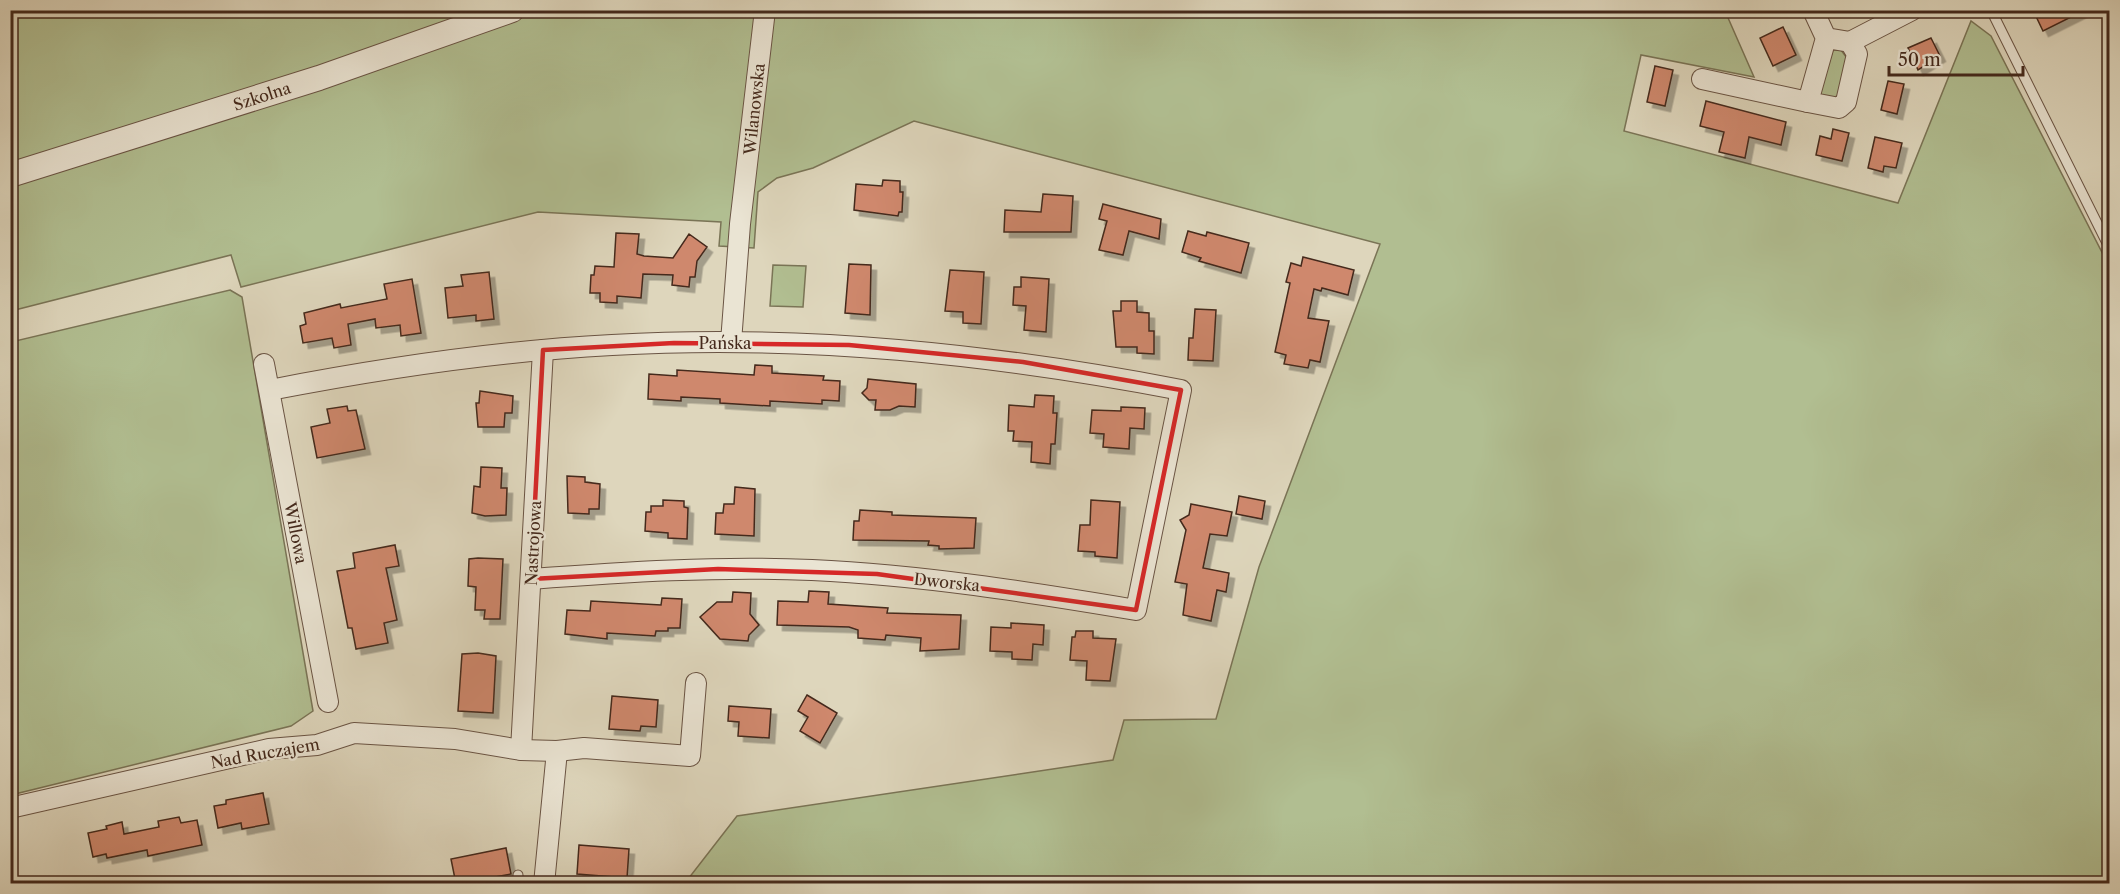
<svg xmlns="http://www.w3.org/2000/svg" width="2120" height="894" font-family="'Libre Caslon Text',serif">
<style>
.green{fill:#b1be91;stroke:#7a7456;stroke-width:1.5}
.building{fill:#cf886d;stroke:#44291c;stroke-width:1.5;filter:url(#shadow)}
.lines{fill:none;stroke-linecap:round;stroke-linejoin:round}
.service-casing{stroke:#6a5444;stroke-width:11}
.minor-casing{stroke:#6a5444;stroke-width:22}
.tertiary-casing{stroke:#6a5444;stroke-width:26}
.service{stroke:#eae4d3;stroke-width:9}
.minor{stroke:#eae4d3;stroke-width:20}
.tertiary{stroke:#eae4d3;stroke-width:24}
.marked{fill:none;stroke:#d62828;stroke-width:4.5;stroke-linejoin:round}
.labels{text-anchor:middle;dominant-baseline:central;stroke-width:5;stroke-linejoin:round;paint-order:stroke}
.street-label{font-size:16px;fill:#44291c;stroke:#eae4d3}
</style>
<defs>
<filter id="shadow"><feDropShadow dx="5.5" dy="5.5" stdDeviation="0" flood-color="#0004"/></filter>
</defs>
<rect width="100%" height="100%" fill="#ded6bc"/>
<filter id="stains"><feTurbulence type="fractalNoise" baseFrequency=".00333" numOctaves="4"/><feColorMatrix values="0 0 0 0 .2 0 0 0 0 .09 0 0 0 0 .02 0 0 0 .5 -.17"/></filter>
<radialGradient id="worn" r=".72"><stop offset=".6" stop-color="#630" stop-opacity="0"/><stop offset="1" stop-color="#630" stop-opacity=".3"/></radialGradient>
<g class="green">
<path d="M11,11H1725L1754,77L1641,55L1624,131L1898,203L1971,21L1991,36L2109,266V883H685L737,816L1113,760L1124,720L1216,719L1259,567L1380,244L914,121L813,168L777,178L758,192L754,248L719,246L721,222L538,212L241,287L231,255L11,311Z"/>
<path d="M1833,50H1841L1847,58L1838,95L1832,99L1822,96L1820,90Z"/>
<path d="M773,265L806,266L803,307L770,306Z"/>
<path d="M230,290L242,297L313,711L291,726L11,795V342Z"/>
</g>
<g class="building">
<path d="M2033,10H2085L2043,31Z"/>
<path d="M1783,27L1796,55L1773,66L1760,38Z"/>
<path d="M1931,38L1940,56L1918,70L1908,48Z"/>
<path d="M1655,66L1673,70L1665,106L1647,102Z"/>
<path d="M1888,81L1904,84L1897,114L1881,110Z"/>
<path d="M1706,101L1786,122L1781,145L1749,137L1745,158L1719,152L1724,132L1700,126Z"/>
<path d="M1833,129L1849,133L1842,161L1816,155L1820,136L1831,139Z"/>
<path d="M1875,137L1902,143L1896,168L1884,166L1883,172L1868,168Z"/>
<path d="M883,180L900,181V192H903L902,212H899L898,216L854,210L856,184L882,186Z"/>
<path d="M1043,194L1073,196L1071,232H1004L1005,210L1041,212Z"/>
<path d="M1103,204L1161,219L1159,239L1129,231L1123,255L1099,250L1107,221L1099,219Z"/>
<path d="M1188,231L1206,236L1207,232L1249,243L1241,273L1199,261L1201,258L1182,252Z"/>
<path d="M616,233L639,234L637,254L644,256L673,258L689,234L707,247L697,261L695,277H690L689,287L672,285L673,275L643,274L641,298L617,296V303L600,302V293H590L591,275H594L595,266L614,267Z"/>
<path d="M1303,257L1354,270L1348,295L1322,288L1321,291L1314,289L1308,318L1329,321L1320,362L1310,360L1308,368L1284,364L1286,355L1275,352L1290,283L1286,282L1291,263L1301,266Z"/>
<path d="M849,264L871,265L870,315L845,313Z"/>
<path d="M950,270L984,272L981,324L963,323V312L945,311Z"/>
<path d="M489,272L494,319L476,321V315L448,318L445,288L463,286L461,275Z"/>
<path d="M1021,277L1049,279L1046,332L1024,330L1026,306L1013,305L1014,287H1021Z"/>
<path d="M412,279L421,333L401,336L400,325L376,328L375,319L348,324L351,345L334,348L332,338L303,343L300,326L306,324L304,313L340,304L341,308L387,299L384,284Z"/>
<path d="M1121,301H1137V312L1149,313V331H1154V354L1137,353V347H1116L1113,311H1121Z"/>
<path d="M1195,309L1216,310L1213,361L1188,360L1189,338H1193Z"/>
<path d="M755,365L772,366V373L824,376L823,380L840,381L839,401L822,400V404L770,401V406L720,403V399L681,397V401L648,399L649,374L677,376V370L754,375Z"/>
<path d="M868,379L916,384L915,407L899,406L890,410H875L876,400H869L862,393L867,388Z"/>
<path d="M480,391L513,396L512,413H505L504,427H478L476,403H479Z"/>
<path d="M1035,395L1054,396L1053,413H1057L1055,444H1051L1050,464L1031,462L1032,442L1013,441L1014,431H1008L1009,405L1034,407Z"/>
<path d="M347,406L348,411L356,410L365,449L317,458L311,427L330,423L327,409Z"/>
<path d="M1121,407L1145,408L1144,429L1130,428L1129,449L1103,447L1104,434L1090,433L1092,410L1121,411Z"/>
<path d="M481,467L502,468L501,488H507L506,515L485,516L472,513L474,486L480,487Z"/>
<path d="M567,476L585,477V482L600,484L599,509H589V514L568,513Z"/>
<path d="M735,487L755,489L754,536L715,534L716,513H723L724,504H734Z"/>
<path d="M1239,496L1265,501L1262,519L1236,514Z"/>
<path d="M663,500L684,501V507L688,508L687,539L668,538V533L645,531L646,512H651V506H663Z"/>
<path d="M1091,500L1120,502L1117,558L1095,556V552L1078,551L1080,525H1090Z"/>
<path d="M1191,504L1232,512L1227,536L1210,534L1203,568L1229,573L1226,592L1217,590L1211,621L1183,615L1187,584L1175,582L1186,530L1180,520L1189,515Z"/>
<path d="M860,510L892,512V515L976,518L974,548L939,549V546L928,545L929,541L853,540L854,521H859Z"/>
<path d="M395,545L399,566L386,568L397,620L384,623L388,643L356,649L352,628H348L337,571L355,568L353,553Z"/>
<path d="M478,558L503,559L500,619H484L485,610H475L476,587L468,586L469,559Z"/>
<path d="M809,591L829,592L828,604L888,608L887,613L961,615L959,649L920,651L921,638L886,635L885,640L858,638V630L849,627L777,625L778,601L808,602Z"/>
<path d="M733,592L751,593L750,614L759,625L749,635L748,641L720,639L700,617L717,602H732Z"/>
<path d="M662,598L682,599L680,628H668V631H656L655,636L607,633V639L565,634L567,610L590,611L591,601L661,605Z"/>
<path d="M1011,623L1044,625L1043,645L1033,644L1032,660L1012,659V652L990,651L991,627L1011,628Z"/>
<path d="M1076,631H1093V638L1116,639L1110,681L1086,680L1087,661L1070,660L1072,637H1075Z"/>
<path d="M478,653L496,656L493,713L458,711L462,654Z"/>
<path d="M807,695L837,713L820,743L800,731L808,717L798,711Z"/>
<path d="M612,696L658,700L656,727L641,726L640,731L609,729Z"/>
<path d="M729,706L771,709L769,738L738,736L739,722L728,721Z"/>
<path d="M263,793L269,824L242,829L241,823L218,828L214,806L226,804V800Z"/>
<path d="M179,817L181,823L197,820L202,845L148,856L147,850L107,858L106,854L93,857L88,833L107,829L106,826L122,822L124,834L159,827L158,821Z"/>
<path d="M579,845L629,849L627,878L577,874Z"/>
<path d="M506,848L511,874L456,884L451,859Z"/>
</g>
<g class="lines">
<g class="service-casing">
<g id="service">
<path d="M1991,10L2110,249"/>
<path d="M518,884V875"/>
</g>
</g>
<g class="minor-casing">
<g id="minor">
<path d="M1813,10L1826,38L1808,102L1839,108L1846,102L1857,54L1850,42L1826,38"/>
<path d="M1850,42L1912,10"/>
<path d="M1702,79L1808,102"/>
<path d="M731,342L740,224L765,10"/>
<path d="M264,364L328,702"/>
<path d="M270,390C383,368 497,351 612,345C804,334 993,354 1181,390L1136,610C1029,592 921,575 812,570C718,566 624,572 531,579"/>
<path d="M521,750L543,350"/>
<path d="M10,808L269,749L317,745L354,733L455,739L521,750L557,751L584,748L690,756L696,683"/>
<path d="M544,884L557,751"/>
</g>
</g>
<g class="tertiary-casing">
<path id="tertiary" d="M10,175L319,78L512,10"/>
</g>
<use href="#service" class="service"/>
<use href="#minor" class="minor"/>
<use href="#tertiary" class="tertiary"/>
</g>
<path class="marked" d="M674,343L849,345L1023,362L1181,390L1136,610L877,574L718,569L531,579L543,350Z"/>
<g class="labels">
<g class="street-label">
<text transform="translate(262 96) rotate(-18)">Szkolna</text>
<text transform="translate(754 109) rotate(-84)">Wilanowska</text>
<text x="725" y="343">Pańska</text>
<text transform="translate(296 533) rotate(79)">Willowa</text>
<text transform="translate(533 543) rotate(-87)">Nastrojowa</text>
<text transform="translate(947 582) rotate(6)">Dworska</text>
<text transform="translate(265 753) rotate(-10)">Nad Ruczajem</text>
</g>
</g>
<rect width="2120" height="894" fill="none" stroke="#ded6bc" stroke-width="36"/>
<rect x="12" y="12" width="2096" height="870" fill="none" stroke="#44291c" stroke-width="3"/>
<rect x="18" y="18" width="2084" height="858" fill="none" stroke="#44291c" stroke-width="1.5"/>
<path d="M1889 66v9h134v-9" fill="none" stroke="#44291c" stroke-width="3"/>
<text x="1898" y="66" font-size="18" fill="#44291c" stroke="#eae4d3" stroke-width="4.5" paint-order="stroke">50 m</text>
<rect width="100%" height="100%" filter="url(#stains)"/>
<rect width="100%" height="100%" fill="url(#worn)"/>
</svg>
